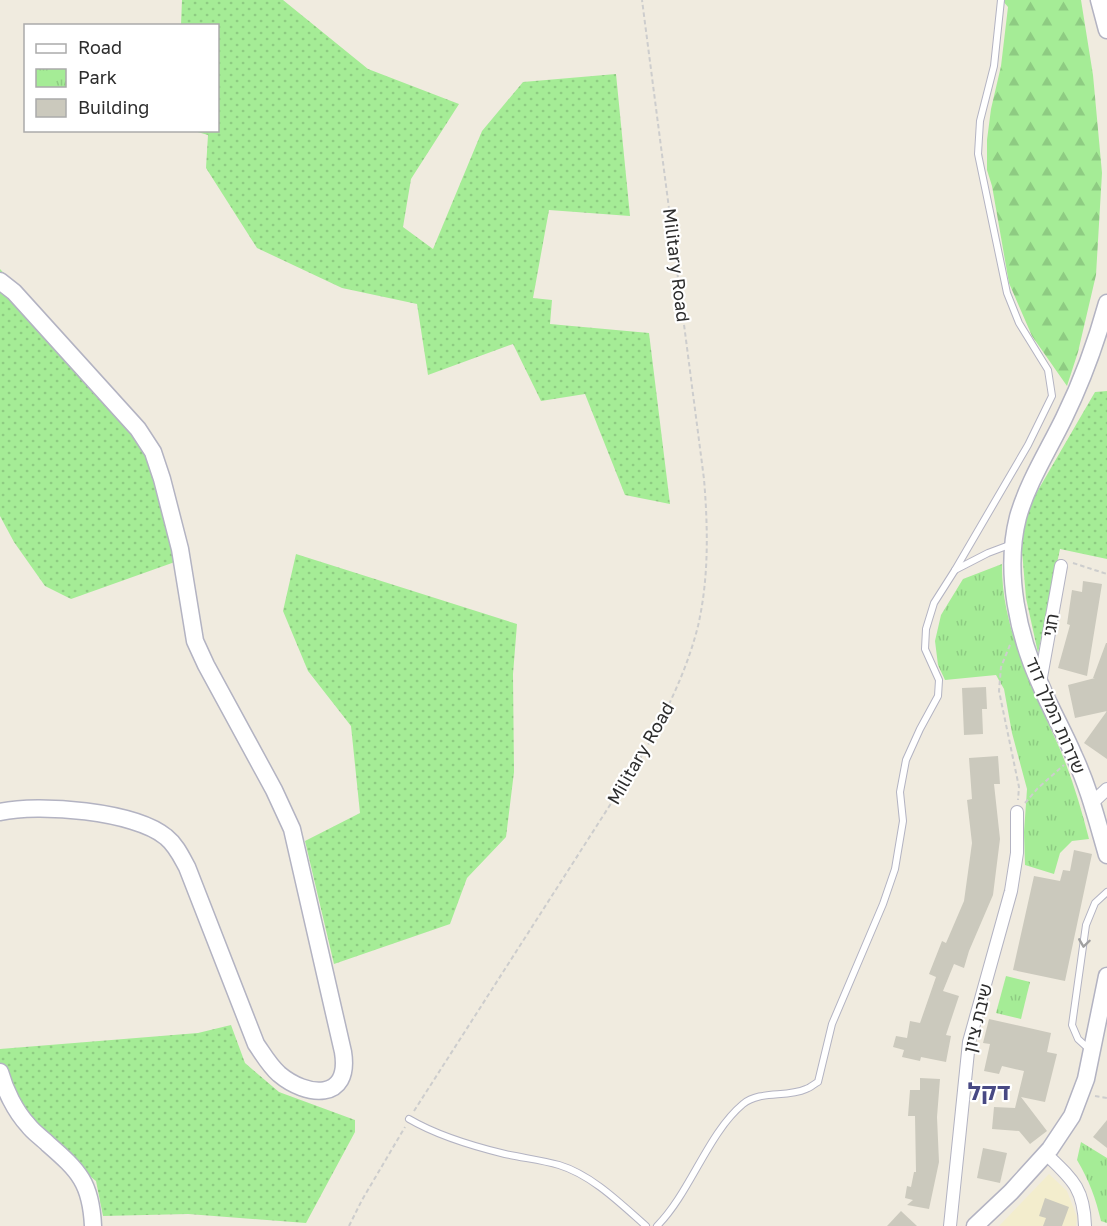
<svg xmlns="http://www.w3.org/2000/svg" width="1107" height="1226" font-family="'Golos Text','Noto Sans Hebrew',sans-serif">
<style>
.education{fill:#f3edcd}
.grass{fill:url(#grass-dots)}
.forest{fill:url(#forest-firs)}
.park{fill:url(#park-tufts)}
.building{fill:#cbc9bd}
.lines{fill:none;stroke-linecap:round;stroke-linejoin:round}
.lane-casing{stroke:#b3b3c2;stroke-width:8}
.street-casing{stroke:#b3b3c2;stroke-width:14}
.secondary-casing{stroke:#b3b3c2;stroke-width:19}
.path{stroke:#cdcdcd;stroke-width:2;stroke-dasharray:4.5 3;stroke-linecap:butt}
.lane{stroke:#fff;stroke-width:6}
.street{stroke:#fff;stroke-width:12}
.secondary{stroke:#fff;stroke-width:16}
.oneway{stroke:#a0a0a0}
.labels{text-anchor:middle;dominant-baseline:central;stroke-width:4.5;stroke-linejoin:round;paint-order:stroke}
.street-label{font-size:18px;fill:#2d2d2d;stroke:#fff}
.district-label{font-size:24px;font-weight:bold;fill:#484984;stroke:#fff}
</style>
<defs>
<pattern id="grass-dots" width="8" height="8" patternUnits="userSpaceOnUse" patternTransform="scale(1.5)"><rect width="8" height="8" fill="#a5ec96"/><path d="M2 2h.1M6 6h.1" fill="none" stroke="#8ecb82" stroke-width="1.8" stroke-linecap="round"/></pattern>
<pattern id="forest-firs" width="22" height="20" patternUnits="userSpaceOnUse" patternTransform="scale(1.5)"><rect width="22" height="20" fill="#a5ec96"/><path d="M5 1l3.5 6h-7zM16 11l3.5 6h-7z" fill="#8ecb82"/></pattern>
<pattern id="park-tufts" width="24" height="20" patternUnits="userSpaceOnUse" patternTransform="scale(1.5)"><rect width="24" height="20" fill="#a5ec96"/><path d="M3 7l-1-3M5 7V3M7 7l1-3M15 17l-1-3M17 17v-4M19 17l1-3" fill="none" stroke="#8ecb82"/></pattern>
</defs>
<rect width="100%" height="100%" fill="#f0ebdf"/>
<path class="education" d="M1049,1174L1067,1191L1077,1217L1076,1226H999Z"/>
<g class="grass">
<path d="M182,0H283L368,69L459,104L411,179L403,227L433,249L482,131L523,82L616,74L630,216L549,210L533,298L552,300L550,324L649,333L670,504L625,495L585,394L541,401L513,344L428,375L417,304L342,288L257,248L206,168L208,135L194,131L218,130V26L181,25Z"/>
<path d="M0,269L152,439L186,558L71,599L45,586L14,542L0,516Z"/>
<path d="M1107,391V559L1060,549L1038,653L1026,598L1021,539L1030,504L1095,392Z"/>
<path d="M296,554L517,624L513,674L514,772L506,837L467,878L450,924L334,964L305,841L360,813L351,726L308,671L283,611Z"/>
<path d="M231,1025L245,1063L279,1092L355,1120V1132L306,1223L188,1214L103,1216L96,1181L32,1130L0,1074V1049L198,1033Z"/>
</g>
<path class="forest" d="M1002,0H1081L1093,75L1102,173L1096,275L1078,352L1067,386L1032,336L1009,283L992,186L987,170V140L991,109L1001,66L1008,7Z"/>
<g class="park">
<path d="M1002,564C1001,628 1034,690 1059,747C1072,777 1081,808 1089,839L1072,841L1060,853L1054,874L1025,865L1024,832L1027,789L1012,733L1004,689L996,675L945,680L938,665L935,641L941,615L963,579Z"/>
<path d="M1006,976L1030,982L1021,1019L996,1013Z"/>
<path d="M1081,1142L1107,1158V1223L1101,1221C1096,1199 1089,1180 1077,1160Z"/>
</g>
<g class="building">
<path d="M1083,581L1102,584L1087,676L1058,668L1070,625L1067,624L1072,590L1082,592Z"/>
<path d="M1106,643H1107V759L1084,743L1107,711L1075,718L1068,685L1095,678H1093Z"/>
<path d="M986,687L987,709H982L983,734L964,735L962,688Z"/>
<path d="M998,756L1000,784H994L1000,839L993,895L969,951L964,968L954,964L943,991L959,996L946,1035L951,1036L946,1062L921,1057L920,1061L902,1057L904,1050L893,1047L896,1036L907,1038L910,1021L920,1023L936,977L929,974L942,941L946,943L964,901L972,843L967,800L972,799L969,758Z"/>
<path d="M1074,850L1092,854L1065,981L1013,970L1034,876L1060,881L1063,870L1070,871Z"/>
<path d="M989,1019L1051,1033L1047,1052L1057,1054L1045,1102L1021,1097L1047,1131L1030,1144L1019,1131L992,1129L994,1107L1015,1108L1024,1071L1002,1066L999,1074L984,1071L990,1044L983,1043Z"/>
<path d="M920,1078L940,1079L937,1117L939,1162L929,1209L907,1205L913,1200L905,1198L907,1186L911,1187L914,1172H916L915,1116H908L910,1090H920Z"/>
<path d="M1107,1120V1148L1093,1137Z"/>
<path d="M983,1148L1007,1153L1000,1183L977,1178Z"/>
<path d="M1045,1198L1069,1207L1062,1226H1043L1046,1218L1039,1216Z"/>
<path d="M901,1211L917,1226H887Z"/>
</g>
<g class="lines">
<g class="lane-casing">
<g id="lane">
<path d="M955,570L1028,445L1052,396L1048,370L1019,323L1007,293L978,154L980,121L994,66L1001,0"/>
<path d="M1090,1050L1078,1039L1072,1025L1086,925L1095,903L1107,892"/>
<path d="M409,1119C438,1136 472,1146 505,1154C523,1158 542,1160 559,1165C592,1175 621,1204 646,1226"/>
<path d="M657,1226C690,1193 708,1133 743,1104C760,1090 786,1098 806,1089C810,1088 814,1084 818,1082L832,1024L883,904L895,869L903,821L900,792L906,760L920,729L938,696L939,680L925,649L926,629L934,603L955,570L988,553L1012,544"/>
</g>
</g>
<g class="street-casing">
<g id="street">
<path d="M1040,683L1061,566"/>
<path d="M1093,802L1107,789"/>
<path d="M1046,1154C1072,1179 1084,1188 1085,1226"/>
<path d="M950,1226L969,1042L1011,891L1017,853V812"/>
</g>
</g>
<g class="secondary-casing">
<g id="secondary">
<path d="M1099,0L1107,30"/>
<path d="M0,281L14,292L138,429L153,452L162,479L180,549L195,641L206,665L274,790L292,829L343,1052C351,1102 306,1097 279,1074C269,1065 263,1054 256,1044L187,867C181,856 176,845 166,837C135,811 38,803 0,812"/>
<path d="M1107,303C1096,343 1082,381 1064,418C1048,451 1028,482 1018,517C1004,572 1018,636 1041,686C1051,710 1064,732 1074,756C1089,788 1097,821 1107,855"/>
<path d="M0,1072C5,1090 15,1111 28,1125C33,1132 42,1138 48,1144C79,1171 91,1183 93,1226"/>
<path d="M975,1226L1011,1192L1050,1149L1072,1116L1086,1079L1107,976"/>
</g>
</g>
<g class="path">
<path d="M1073,563L1107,574"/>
<path d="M1010,645L1001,667L999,691L1019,787L1018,800"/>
<path d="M1025,803L1038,788L1064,765"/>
<path d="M1095,1096L1107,1098"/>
<path d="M414,1111L644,752C666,713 687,670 698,626C709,578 708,528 704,479L642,0"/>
<path d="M349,1226L362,1200L405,1127"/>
</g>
<use href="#lane" class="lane"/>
<use href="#street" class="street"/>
<use href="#secondary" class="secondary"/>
</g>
<defs><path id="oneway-chevron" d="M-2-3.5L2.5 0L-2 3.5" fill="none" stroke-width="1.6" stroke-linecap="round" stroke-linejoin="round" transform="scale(1.5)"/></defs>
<use class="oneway" href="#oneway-chevron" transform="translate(1084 943) rotate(98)"/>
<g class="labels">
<g class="street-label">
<text transform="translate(677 265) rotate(83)">Military Road</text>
<text transform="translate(1050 625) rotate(-80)">חגי</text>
<text transform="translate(1056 715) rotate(67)">שדרות המלך דוד</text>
<text transform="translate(640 753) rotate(-60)">Military Road</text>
<text transform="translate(977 1018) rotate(-76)">שיבת ציון</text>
</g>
<g class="district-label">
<text x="989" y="1090">דקל</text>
</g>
</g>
<rect x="24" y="24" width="195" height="108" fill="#ffffff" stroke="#ababab" stroke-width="1.5"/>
<rect x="36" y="44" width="30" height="9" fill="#ffffff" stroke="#ababab" stroke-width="1.5"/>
<text x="78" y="54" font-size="18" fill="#2d2d2d">Road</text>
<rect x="36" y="69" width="30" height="18" fill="url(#park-tufts)" stroke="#ababab" stroke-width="1.5"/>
<text x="78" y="84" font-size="18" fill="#2d2d2d">Park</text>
<rect x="36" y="99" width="30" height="18" fill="#cbc9bd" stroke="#ababab" stroke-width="1.5"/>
<text x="78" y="114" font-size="18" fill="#2d2d2d">Building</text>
</svg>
